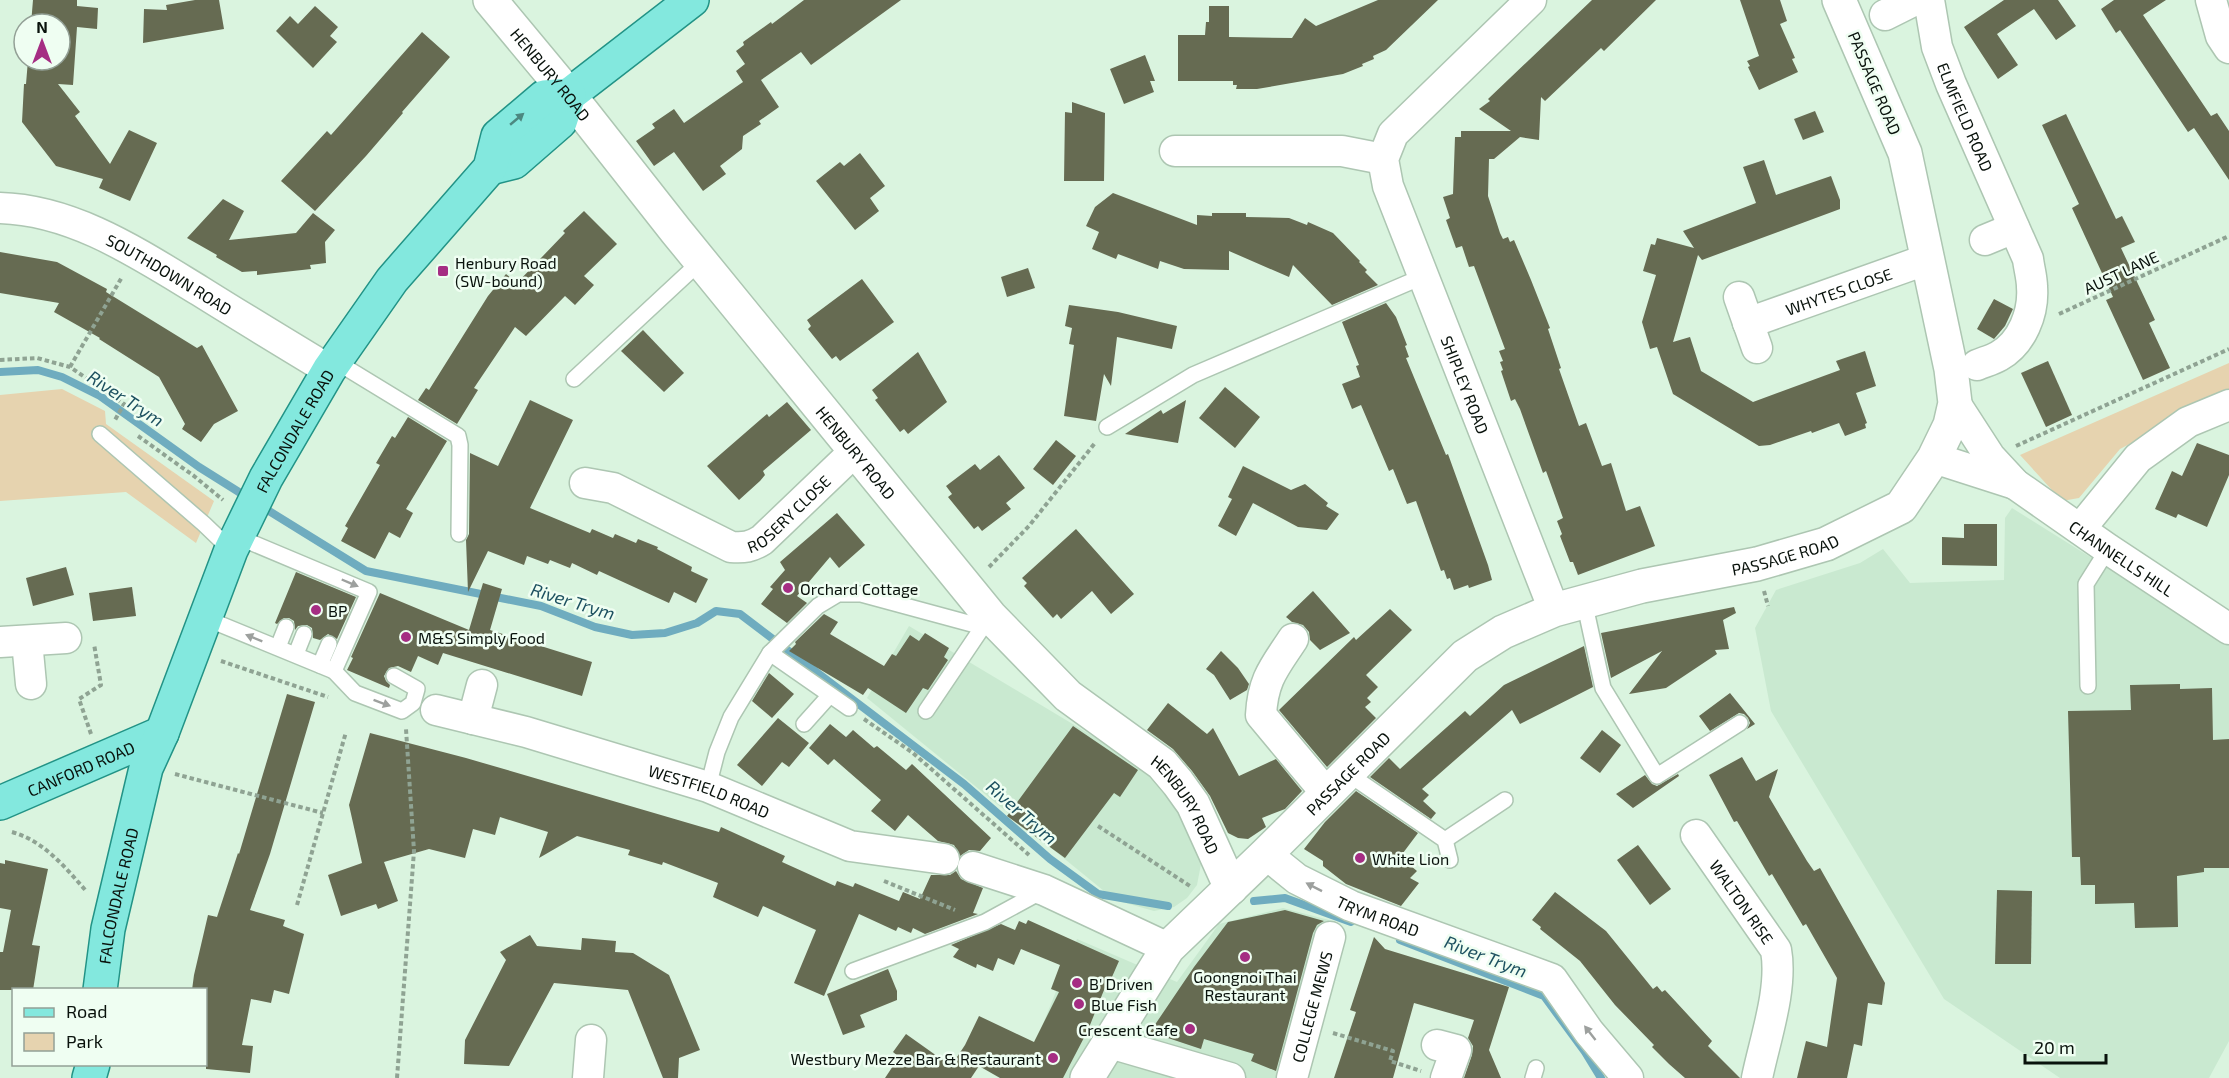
<svg xmlns="http://www.w3.org/2000/svg" width="2229" height="1078" font-family="'Exo 2',sans-serif">
<style>
.built{fill:#c9e9d0}
.green{fill:#e6d3af}
.lines{fill:none;stroke-linecap:round;stroke-linejoin:round}
.stream{stroke:#6facbf;stroke-width:8}
.building{fill:#666b52}
.lane-casing{stroke:#adc6b2;stroke-width:18}
.street-casing{stroke:#adc6b2;stroke-width:33}
.secondary-casing{stroke:#adc6b2;stroke-width:36}
.primary-casing{stroke:#229386;stroke-width:36}
.path{stroke:#8fa393;stroke-width:4;stroke-dasharray:4.5 3;stroke-linecap:butt}
.lane{stroke:#fff;stroke-width:15}
.street{stroke:#fff;stroke-width:30}
.secondary{stroke:#fff;stroke-width:33}
.primary{stroke:#83e8de;stroke-width:33}
.oneway{fill:#4c8880}
.oneway2{fill:#9da09e}
.poi-dot{fill:#a52d83;stroke:#effef2;stroke-width:2}
.labels{text-anchor:middle;dominant-baseline:central;stroke-width:5;stroke-linejoin:round;paint-order:stroke}
.street-label{font-size:16px;fill:#09120c;stroke:#effef2}
.poi-label{font-size:16px;fill:#09120c;stroke:#effef2;text-anchor:start}
.water-label{font-size:18px;font-style:italic;fill:#1d5160;stroke:#effef2}
</style>
<rect width="100%" height="100%" fill="#daf4df"/>
<g class="built">
<path d="M2012,508L2229,644V1041L2209,1078H2060L1944,999L1771,711L1755,628L1776,590L1860,563L1883,549L1910,583L2004,580L2005,518Z"/>
<path d="M909,626L1146,768L1172,792L1195,834L1201,864L1197,885L1187,898L1174,907L1154,911L1115,900L867,698Z"/>
<path d="M1283,908L1329,920L1284,1078H1012L1031,1054L1077,939L1177,982L1219,924Z"/>
</g>
<g class="green">
<path d="M2229,363V395L2195,409L2120,449L2079,498L2062,501L2020,455Z"/>
<path d="M62,389L105,411L106,424L214,501L196,543L126,492L0,501V395Z"/>
</g>
<g class="lines">
<g class="stream">
<path d="M0,372L38,370L62,377L100,396L199,467L250,499"/>
<path d="M261,506L366,571L541,606L595,627L632,635L665,633L697,623L716,611L740,614L964,784L1050,859L1098,894L1168,906"/>
<path d="M1254,901L1285,898L1351,922"/>
<path d="M1400,940L1544,996L1585,1052L1601,1078"/>
</g>
</g>
<g class="building">
<path d="M33,0H77V6L98,8L97,29L77,27L73,85L58,84L80,112L75,116L110,164L129,130L157,143L130,201L99,188L103,179L56,166L22,122L24,84H26L28,60H60V24H31Z"/>
<path d="M195,0H219L224,29L143,43L144,9L167,10L166,5Z"/>
<path d="M804,0H901L811,65L801,52L761,80L779,107L759,121L761,124L743,136L742,149L720,166L726,174L703,191L674,152L654,166L636,141L655,128L652,124L674,109L684,123L743,82L736,71L745,64L736,51L744,45L743,42L771,22L772,24Z"/>
<path d="M1378,0H1438L1386,50L1373,56L1374,59L1362,64L1363,66L1343,74L1257,89H1236L1237,85H1233V81H1178V35H1205L1206,22H1209V6H1229V37L1292,38L1305,18L1316,26Z"/>
<path d="M1592,0H1656L1604,51L1601,48L1545,101L1541,97L1539,140L1520,137L1494,159H1489L1488,196L1500,233L1503,239L1508,237L1510,242L1514,240L1531,280L1550,328L1548,329L1561,368L1559,369L1579,426L1586,423L1602,466L1611,463L1626,511L1640,506L1655,546L1578,575L1573,562H1570L1560,536L1562,534L1557,521L1563,518L1546,471L1543,473L1520,409L1515,399L1511,401L1501,371L1503,370L1500,362L1503,361L1499,351L1505,349L1474,266L1469,267L1462,246L1456,248L1446,220L1450,218L1443,197L1453,194L1455,137H1461V131H1511L1479,109L1490,101L1488,99Z"/>
<path d="M1740,0H1780L1787,21L1780,24L1795,58L1792,59L1798,72L1759,90L1748,67L1750,66L1747,61L1759,56Z"/>
<path d="M2004,0H2058L2076,26L2056,40L2034,9L2016,21L1997,34L2018,65L1998,79L1964,27Z"/>
<path d="M2114,0H2166L2143,15L2211,116L2217,113L2229,131V180L2194,128L2188,132L2120,30L2116,33L2101,9Z"/>
<path d="M315,6L338,27L330,36L337,42L313,68L276,31L290,16L298,24Z"/>
<path d="M422,32L450,57L402,112L403,113L366,156L315,211L281,181L327,131L331,135Z"/>
<path d="M1145,55L1155,81H1150L1154,92L1124,104L1110,69Z"/>
<path d="M1072,102L1105,113L1104,181H1064L1065,112L1072,113Z"/>
<path d="M1815,111L1824,132L1803,140L1794,119Z"/>
<path d="M2066,114L2116,219L2122,216L2135,242L2121,248L2155,320L2149,323L2170,368L2143,380L2106,300L2113,297L2072,208L2079,204L2042,125Z"/>
<path d="M860,153L885,186L870,198L879,211L855,230L816,181L840,162L844,166Z"/>
<path d="M1764,160L1776,195L1831,176L1840,200V209L1702,260L1698,255L1673,342L1690,337L1701,371L1753,402L1840,370L1836,361L1865,351L1876,386L1856,393L1867,423L1865,424L1866,428L1845,436L1839,423L1812,433L1811,431L1770,445L1759,446L1673,394L1657,347L1650,349L1642,322L1656,275L1643,271L1651,244L1655,245L1657,238L1694,248L1683,231L1756,203L1743,167Z"/>
<path d="M1113,193L1197,225V215L1212,216V213H1246V217L1289,218L1307,225L1308,222L1333,233L1360,261L1359,262L1367,270L1365,272L1378,285L1332,305L1293,265L1289,277L1229,251V270L1184,269L1160,261L1158,269L1118,254L1116,259L1092,249L1099,232L1086,226L1095,207Z"/>
<path d="M223,199L244,211L229,240L296,233L313,213L335,230L325,242L326,263L310,265L311,269L257,275V271L242,272L216,257L217,255L187,238Z"/>
<path d="M584,211L617,244L584,276L594,285L575,305L565,296L526,336L515,327L474,388L478,390L457,424L418,400L426,388L429,390L488,296L506,274L517,283L565,233L563,231Z"/>
<path d="M0,252L57,262L107,289L106,292L197,348L202,345L238,411L214,424L201,442L182,429L185,424L159,377L99,339L100,338L54,312L59,303L0,293Z"/>
<path d="M1028,268L1035,288L1007,297L1001,277Z"/>
<path d="M862,279L894,322L840,361L836,356L832,359L808,329L811,326L807,320Z"/>
<path d="M1994,299L2013,309L2005,326L1994,339L1977,329Z"/>
<path d="M1386,303L1396,317L1407,345L1405,346L1409,357L1406,358L1446,455L1448,454L1488,565L1492,580L1469,588L1468,585L1454,590L1450,578L1447,579L1444,570L1441,571L1416,501L1407,504L1393,469L1389,471L1361,405L1352,409L1342,384L1360,377L1356,366L1359,365L1342,322Z"/>
<path d="M1069,305L1118,312L1177,326L1172,349L1117,337L1111,386L1104,374L1096,421L1064,416L1074,345L1069,344L1072,328L1065,326Z"/>
<path d="M643,330L684,373L664,392L621,351Z"/>
<path d="M918,352L947,402L908,434L904,429L900,432L875,400L878,398L872,390Z"/>
<path d="M2048,361L2072,415L2046,427L2021,373Z"/>
<path d="M1225,387L1260,417L1235,448L1199,418Z"/>
<path d="M530,400L573,420L530,508L590,533L592,529L613,538L615,534L636,543L638,539L658,547L657,549L692,567L691,571L708,579L696,603L674,592L669,603L599,571L597,575L572,563L570,568L550,560L548,564L527,556L524,565L488,551L468,592L466,540L469,534L470,453L498,466Z"/>
<path d="M1186,400L1178,443L1125,434L1161,410L1163,414Z"/>
<path d="M787,402L811,430L763,471L765,475L760,481L739,500L707,466L767,414L769,417Z"/>
<path d="M408,417L447,441L406,509L413,513L400,538L389,532L375,559L341,541L348,528L345,526L380,465L376,463L392,436L395,438Z"/>
<path d="M1056,440L1076,456L1053,485L1033,469Z"/>
<path d="M2197,443L2229,455V475L2207,527L2178,514L2176,518L2155,509L2172,471L2182,476Z"/>
<path d="M999,455L1025,488L1006,503L1011,509L982,531L978,526L974,529L948,497L952,494L946,486L975,464L980,470Z"/>
<path d="M1243,466L1291,490L1305,484L1328,503L1326,506L1339,514L1327,530L1298,527L1253,503L1236,536L1218,526L1232,499L1228,497Z"/>
<path d="M837,513L865,545L839,568L830,557L797,596L807,603L787,623L761,604L773,589L770,587L785,570L780,562Z"/>
<path d="M1964,524H1997V566L1942,565V537L1964,538Z"/>
<path d="M1076,529L1134,594L1111,614L1092,591L1061,619L1057,614L1053,618L1024,586L1027,583L1022,578Z"/>
<path d="M66,567L74,595L33,606L26,578Z"/>
<path d="M296,572L356,597L337,639L328,634L320,640L313,638L312,628L307,625L298,626L295,630L294,621L289,618H284L277,624L275,623Z"/>
<path d="M483,583L502,589L490,630L592,662L582,696L443,653L438,665L418,656L411,672L398,666L389,668L384,676L386,681L390,685L389,688L347,670L353,658L351,657L380,593L469,630Z"/>
<path d="M132,587L136,616L93,621L89,593Z"/>
<path d="M1313,591L1350,633L1320,650L1310,640L1309,632L1303,625L1292,622L1286,617Z"/>
<path d="M1734,607L1736,613L1723,620L1729,649L1715,650L1717,654L1666,688L1629,694L1662,651L1611,678L1601,633Z"/>
<path d="M1390,609L1412,630L1366,675L1378,687L1367,698L1371,702L1365,707L1376,718L1327,767L1279,710L1354,637L1356,640Z"/>
<path d="M824,614L838,622L830,634L884,666L892,654L896,656L910,635L919,641L925,633L949,648L944,657L948,660L928,690L923,688L906,713L868,688L863,695L789,651L796,644L795,642Z"/>
<path d="M1584,646L1593,687L1520,724L1512,710L1422,789L1429,795L1423,801L1436,813L1431,819L1370,777L1389,758L1400,769L1465,711L1470,716L1504,685Z"/>
<path d="M1221,651L1238,668L1249,684L1247,690L1230,700L1214,675L1206,669Z"/>
<path d="M769,673L794,694L772,718L752,701Z"/>
<path d="M2180,684V689L2212,688L2213,740L2229,739V868H2204V872L2177,876L2178,927L2135,928L2134,903L2095,904V885H2081L2080,857H2072L2068,711L2131,710L2130,685Z"/>
<path d="M1730,693L1755,724L1747,729L1750,723L1748,718L1744,714L1739,713L1710,731L1699,716Z"/>
<path d="M287,694L315,702L270,854L250,910L285,920L283,926L304,934L289,994L274,990L271,1003L251,999L242,1045L253,1046L250,1073L206,1069V990H192L194,975L208,915L217,917L238,853L239,854Z"/>
<path d="M1168,703L1207,734L1213,728L1239,776L1276,759L1302,791L1285,809L1262,818L1266,827L1248,839L1238,838L1228,833L1210,796L1192,771L1173,749L1147,730Z"/>
<path d="M778,718L809,743L789,767L782,762L762,786L737,765Z"/>
<path d="M830,724L846,737L853,730L874,748L877,746L906,770L912,764L991,838L980,851L969,850L960,856L954,845L938,841L908,815L895,831L871,811L881,800L834,759L828,765L809,748Z"/>
<path d="M1073,726L1138,770L1120,797L1114,793L1065,858L1007,816Z"/>
<path d="M1602,730L1621,745L1600,773L1580,758Z"/>
<path d="M370,733L466,758L719,832L721,827L785,856L782,862L835,886L837,881L853,887L855,883L899,901L903,892L920,899L931,875H950L956,871L961,879L983,888L973,913L978,914L925,934L913,928L911,933L898,927L896,931L859,914L824,996L794,983L816,930L763,906L758,917L713,897L718,883L663,862L662,865L628,855L630,850L577,836L539,858L548,832L500,817L495,835L473,829L465,858L429,849L384,862L398,901L378,909L376,904L341,916L328,875L362,863L349,805Z"/>
<path d="M1742,757L1756,781L1778,769L1769,797L1807,861L1814,871L1820,868L1885,983L1882,1005L1868,1003L1862,1046L1854,1044L1847,1078H1797L1806,1041L1827,1047L1837,978L1806,924L1803,926L1772,874L1769,876L1737,821L1734,822L1709,775Z"/>
<path d="M1678,774L1679,776L1633,808L1616,794L1645,775L1652,784L1657,786Z"/>
<path d="M1356,791L1418,833L1400,857L1417,871L1410,878L1419,883L1401,906L1346,884L1323,866V861L1304,849L1325,822Z"/>
<path d="M1638,845L1671,889L1650,905L1617,860Z"/>
<path d="M5,860L48,869L32,945L40,946L33,990H0V952H3L11,910L0,908V863L5,864Z"/>
<path d="M1997,890L2032,891L2031,964H1995Z"/>
<path d="M1555,892L1606,931L1653,989L1657,986L1662,992L1665,990L1712,1041L1708,1046L1740,1078H1685L1669,1064L1652,1047L1654,1045L1615,1005L1580,961L1540,929L1541,927L1532,920Z"/>
<path d="M1285,910L1324,921L1317,925L1313,933L1276,1071L1251,1061L1254,1054L1204,1039L1201,1049L1150,1032L1194,967L1228,922Z"/>
<path d="M1028,920L1119,961L1108,986L1106,985L1088,1030L1063,1078H1000L979,1066L971,1078H885L899,1057L893,1052L906,1034L951,1066L965,1045L979,1016L1034,1042L1059,992L1051,989L1060,965L1021,949L1014,965L998,958L993,971L977,964L976,968L953,957L959,949L951,945L1001,924L1015,930L1019,921L1026,924Z"/>
<path d="M530,935L537,946L581,950L582,938L616,941L615,952L633,953L669,975L700,1050L679,1058L678,1078H663L628,990L554,983L509,1066L464,1064L465,1040L506,960L500,952Z"/>
<path d="M1374,937L1385,949L1509,987L1489,1050L1501,1078H1464L1472,1055L1473,1046L1468,1038L1474,1020L1414,1003L1393,1078H1334L1356,1012L1350,1010Z"/>
<path d="M888,969L897,991V1000L860,1015L865,1027L843,1035L827,994Z"/>
</g>
<g class="lines">
<g class="lane-casing">
<g id="lane">
<path d="M335,361L458,436L460,445L459,534"/>
<path d="M574,379L701,261"/>
<path d="M1107,427L1193,375L1424,276"/>
<path d="M100,434L204,524L231,550"/>
<path d="M1584,601L1603,688L1657,776L1740,723"/>
<path d="M205,618L334,671L369,592L238,537"/>
<path d="M278,647L286,627"/>
<path d="M770,653L849,708"/>
<path d="M296,654L304,634"/>
<path d="M320,665L329,644"/>
<path d="M334,671L355,693L402,711L413,703L417,689L394,676"/>
<path d="M2088,686L2086,584L2108,549"/>
<path d="M926,711L988,619"/>
<path d="M804,724L830,695"/>
<path d="M1347,773L1445,840L1450,860"/>
<path d="M708,787L717,752L731,717L770,653L818,606L838,594H861L983,627"/>
<path d="M1445,840L1505,800"/>
<path d="M853,971L985,922L1044,890"/>
<path d="M1533,1078L1536,1068"/>
</g>
</g>
<g class="street-casing">
<g id="street">
<path id="s1" d="M1531,0L1393,134L1383,159L1388,186L1554,610"/>
<path id="s2" d="M1929,0L1937,47L1951,84L2028,259C2029,268 2032,278 2032,287C2034,313 2022,343 1999,356C1992,360 1984,362 1977,365"/>
<path d="M2211,0L2221,36L2229,48"/>
<path d="M1885,15L1915,0"/>
<path d="M1175,151H1342L1383,159"/>
<path id="s3" d="M0,208C74,210 139,254 200,291C243,318 286,344 329,370"/>
<path d="M1985,240L2014,228"/>
<path d="M1739,297L1757,348"/>
<path id="s4" d="M1748,323L1928,259"/>
<path id="s5" d="M1955,403L1990,457L2015,484L2108,549L2229,629"/>
<path d="M1934,458L2015,484"/>
<path id="s6" d="M585,483L613,488L731,547C744,548 751,547 762,540L855,451"/>
<path d="M2080,529L2138,458L2188,422L2229,405"/>
<path d="M1293,639C1274,668 1263,679 1261,715L1327,794"/>
<path d="M27,641L31,684"/>
<path d="M0,642L66,638"/>
<path id="s7" d="M436,710L526,732L708,787L850,846L944,859"/>
<path d="M473,719L482,685"/>
<path id="s8" d="M1696,835L1776,950C1783,989 1765,1039 1757,1078"/>
<path id="s9" d="M1266,854L1297,879L1351,906L1552,979L1589,1032L1628,1078"/>
<path d="M973,867L1044,890L1168,948"/>
<path d="M1110,1043L1230,1078"/>
<path d="M1437,1045L1456,1050L1446,1078"/>
<path d="M588,1078L591,1040"/>
<path id="s10" d="M1292,1078L1330,937"/>
</g>
</g>
<g class="secondary-casing">
<g id="secondary">
<path id="s11" d="M490,0L569,95L676,231L990,616L1068,696L1162,764L1178,783L1193,804L1231,888"/>
<path id="s12" d="M1087,1078L1168,948L1266,854L1465,656L1503,632L1554,610L1642,586L1757,564L1826,544L1901,507L1934,458L1950,425L1955,403L1951,369L1905,153L1839,0"/>
</g>
</g>
<g class="primary-casing">
<g id="primary">
<path d="M490,168L514,162L560,122L569,95L692,0"/>
<path id="s13" d="M0,803L162,733"/>
<path id="s14" d="M100,990L108,929L146,768L162,733L231,550L266,478L329,370L392,280L490,168L498,136L544,97L569,95"/>
<path d="M89,1078L93,1064"/>
</g>
</g>
<g class="path">
<path d="M2059,314L2229,236"/>
<path d="M0,360L37,358L70,367L124,404L115,420"/>
<path d="M70,367L122,277"/>
<path d="M138,436L194,476L223,500"/>
<path d="M2016,446L2229,349"/>
<path d="M989,567L1029,526L1095,443"/>
<path d="M1764,591L1768,606"/>
<path d="M221,661L328,697"/>
<path d="M864,719L913,753L1029,855"/>
<path d="M91,734L79,699L101,685L94,644"/>
<path d="M175,774L323,813"/>
<path d="M1098,826L1190,886"/>
<path d="M12,832C44,841 65,867 87,892"/>
<path d="M884,881L955,910"/>
<path d="M297,905L346,732"/>
<path d="M1333,1033L1393,1051L1390,1061L1421,1071"/>
<path d="M397,1078L414,851L406,729"/>
</g>
<use href="#lane" class="lane"/>
<use href="#street" class="street"/>
<use href="#secondary" class="secondary"/>
<use href="#primary" class="primary"/>
</g>
<defs><path id="oneway-solid" d="M-6-.8H1V-3.2L6.5 0L1 3.2V.8H-6Z" transform="scale(1.5)"/></defs>
<use class="oneway" href="#oneway-solid" transform="translate(517 119) rotate(-40)"/>
<g class="oneway2">
<use href="#oneway-solid" transform="translate(350 583) rotate(23)"/>
<use href="#oneway-solid" transform="translate(254 638) rotate(-158)"/>
<use href="#oneway-solid" transform="translate(382 703) rotate(20)"/>
<use href="#oneway-solid" transform="translate(1314 887) rotate(-153)"/>
<use href="#oneway-solid" transform="translate(1590 1033) rotate(-128)"/>
</g>
<g class="poi-dot">
<rect x="437" y="265" width="12" height="12" rx="3"/>
<circle cx="788" cy="588" r="6"/>
<circle cx="316" cy="610" r="6"/>
<circle cx="406" cy="637" r="6"/>
<circle cx="1360" cy="858" r="6"/>
<circle cx="1245" cy="957" r="6"/>
<circle cx="1077" cy="983" r="6"/>
<circle cx="1079" cy="1004" r="6"/>
<circle cx="1190" cy="1029" r="6"/>
<circle cx="1053" cy="1058" r="6"/>
</g>
<g class="labels">
<g class="street-label">
<text stroke="none"><textPath href="#s11" startOffset="96">HENBURY ROAD</textPath></text>
<text transform="translate(1875 83) rotate(67)">PASSAGE ROAD</text>
<text stroke="none"><textPath href="#s2" startOffset="123">ELMFIELD ROAD</textPath></text>
<text transform="translate(2121 272) rotate(-25)">AUST LANE</text>
<text stroke="none"><textPath href="#s3" startOffset="184">SOUTHDOWN ROAD</textPath></text>
<text stroke="none"><textPath href="#s4" startOffset="96">WHYTES CLOSE</textPath></text>
<text stroke="none"><textPath href="#s1" startOffset="460">SHIPLEY ROAD</textPath></text>
<text stroke="none"><textPath href="#s14" startOffset="596">FALCONDALE ROAD</textPath></text>
<text stroke="none"><textPath href="#s11" startOffset="582">HENBURY ROAD</textPath></text>
<text stroke="none"><textPath href="#s6" startOffset="230">ROSERY CLOSE</textPath></text>
<text stroke="none"><textPath href="#s12" startOffset="908">PASSAGE ROAD</textPath></text>
<text stroke="none"><textPath href="#s5" startOffset="231">CHANNELLS HILL</textPath></text>
<text stroke="none"><textPath href="#s13" startOffset="88">CANFORD ROAD</textPath></text>
<text stroke="none"><textPath href="#s12" startOffset="404">PASSAGE ROAD</textPath></text>
<text stroke="none"><textPath href="#s7" startOffset="285">WESTFIELD ROAD</textPath></text>
<text stroke="none"><textPath href="#s11" startOffset="1068">HENBURY ROAD</textPath></text>
<text stroke="none"><textPath href="#s14" startOffset="96">FALCONDALE ROAD</textPath></text>
<text stroke="none"><textPath href="#s8" startOffset="81">WALTON RISE</textPath></text>
<text stroke="none"><textPath href="#s9" startOffset="129">TRYM ROAD</textPath></text>
<text stroke="none"><textPath href="#s10" startOffset="74">COLLEGE MEWS</textPath></text>
</g>
<g class="poi-label">
<text x="455" y="262">Henbury Road<tspan x="455" dy="18">(SW-bound)</tspan></text>
<text x="800" y="588">Orchard Cottage</text>
<text x="328" y="610">BP</text>
<text x="418" y="637">M&amp;S Simply Food</text>
<text x="1372" y="858">White Lion</text>
<text x="1245" y="976" text-anchor="middle">Goongnoi Thai<tspan x="1245" dy="18">Restaurant</tspan></text>
<text x="1089" y="983">B' Driven</text>
<text x="1091" y="1004">Blue Fish</text>
<text x="1178" y="1029" text-anchor="end">Crescent Cafe</text>
<text x="1041" y="1058" text-anchor="end">Westbury Mezze Bar &amp; Restaurant</text>
</g>
<g class="water-label">
<text transform="translate(126 398) rotate(33)">River Trym</text>
<text transform="translate(573 601) rotate(17)">River Trym</text>
<text transform="translate(1022 812) rotate(41)">River Trym</text>
<text transform="translate(1486 956) rotate(21)">River Trym</text>
</g>
</g>
<rect x="12" y="988" width="195" height="78" fill="#effef2" stroke="#93a096" stroke-width="1.5"/>
<rect x="24" y="1008" width="30" height="9" fill="#83e8de" stroke="#93a096" stroke-width="1.5"/>
<text x="66" y="1018" font-size="18" fill="#09120c">Road</text>
<rect x="24" y="1033" width="30" height="18" fill="#e6d3af" stroke="#93a096" stroke-width="1.5"/>
<text x="66" y="1048" font-size="18" fill="#09120c">Park</text>
<g transform="translate(42 42)"><circle r="28" fill="#effef2" stroke="#93a096" stroke-width="1.5"/>
<path d="M0-4.5L10 22L0 15L-10 22Z" fill="#a52d83"/>
<text y="-9" font-size="16" font-weight="bold" text-anchor="middle" fill="#09120c">N</text>
</g>
<path d="M2025 1054v9h81v-9" fill="none" stroke="#09120c" stroke-width="3"/>
<text x="2034" y="1054" font-size="18" fill="#09120c" stroke="#effef2" stroke-width="4.5" paint-order="stroke">20 m</text>
</svg>
